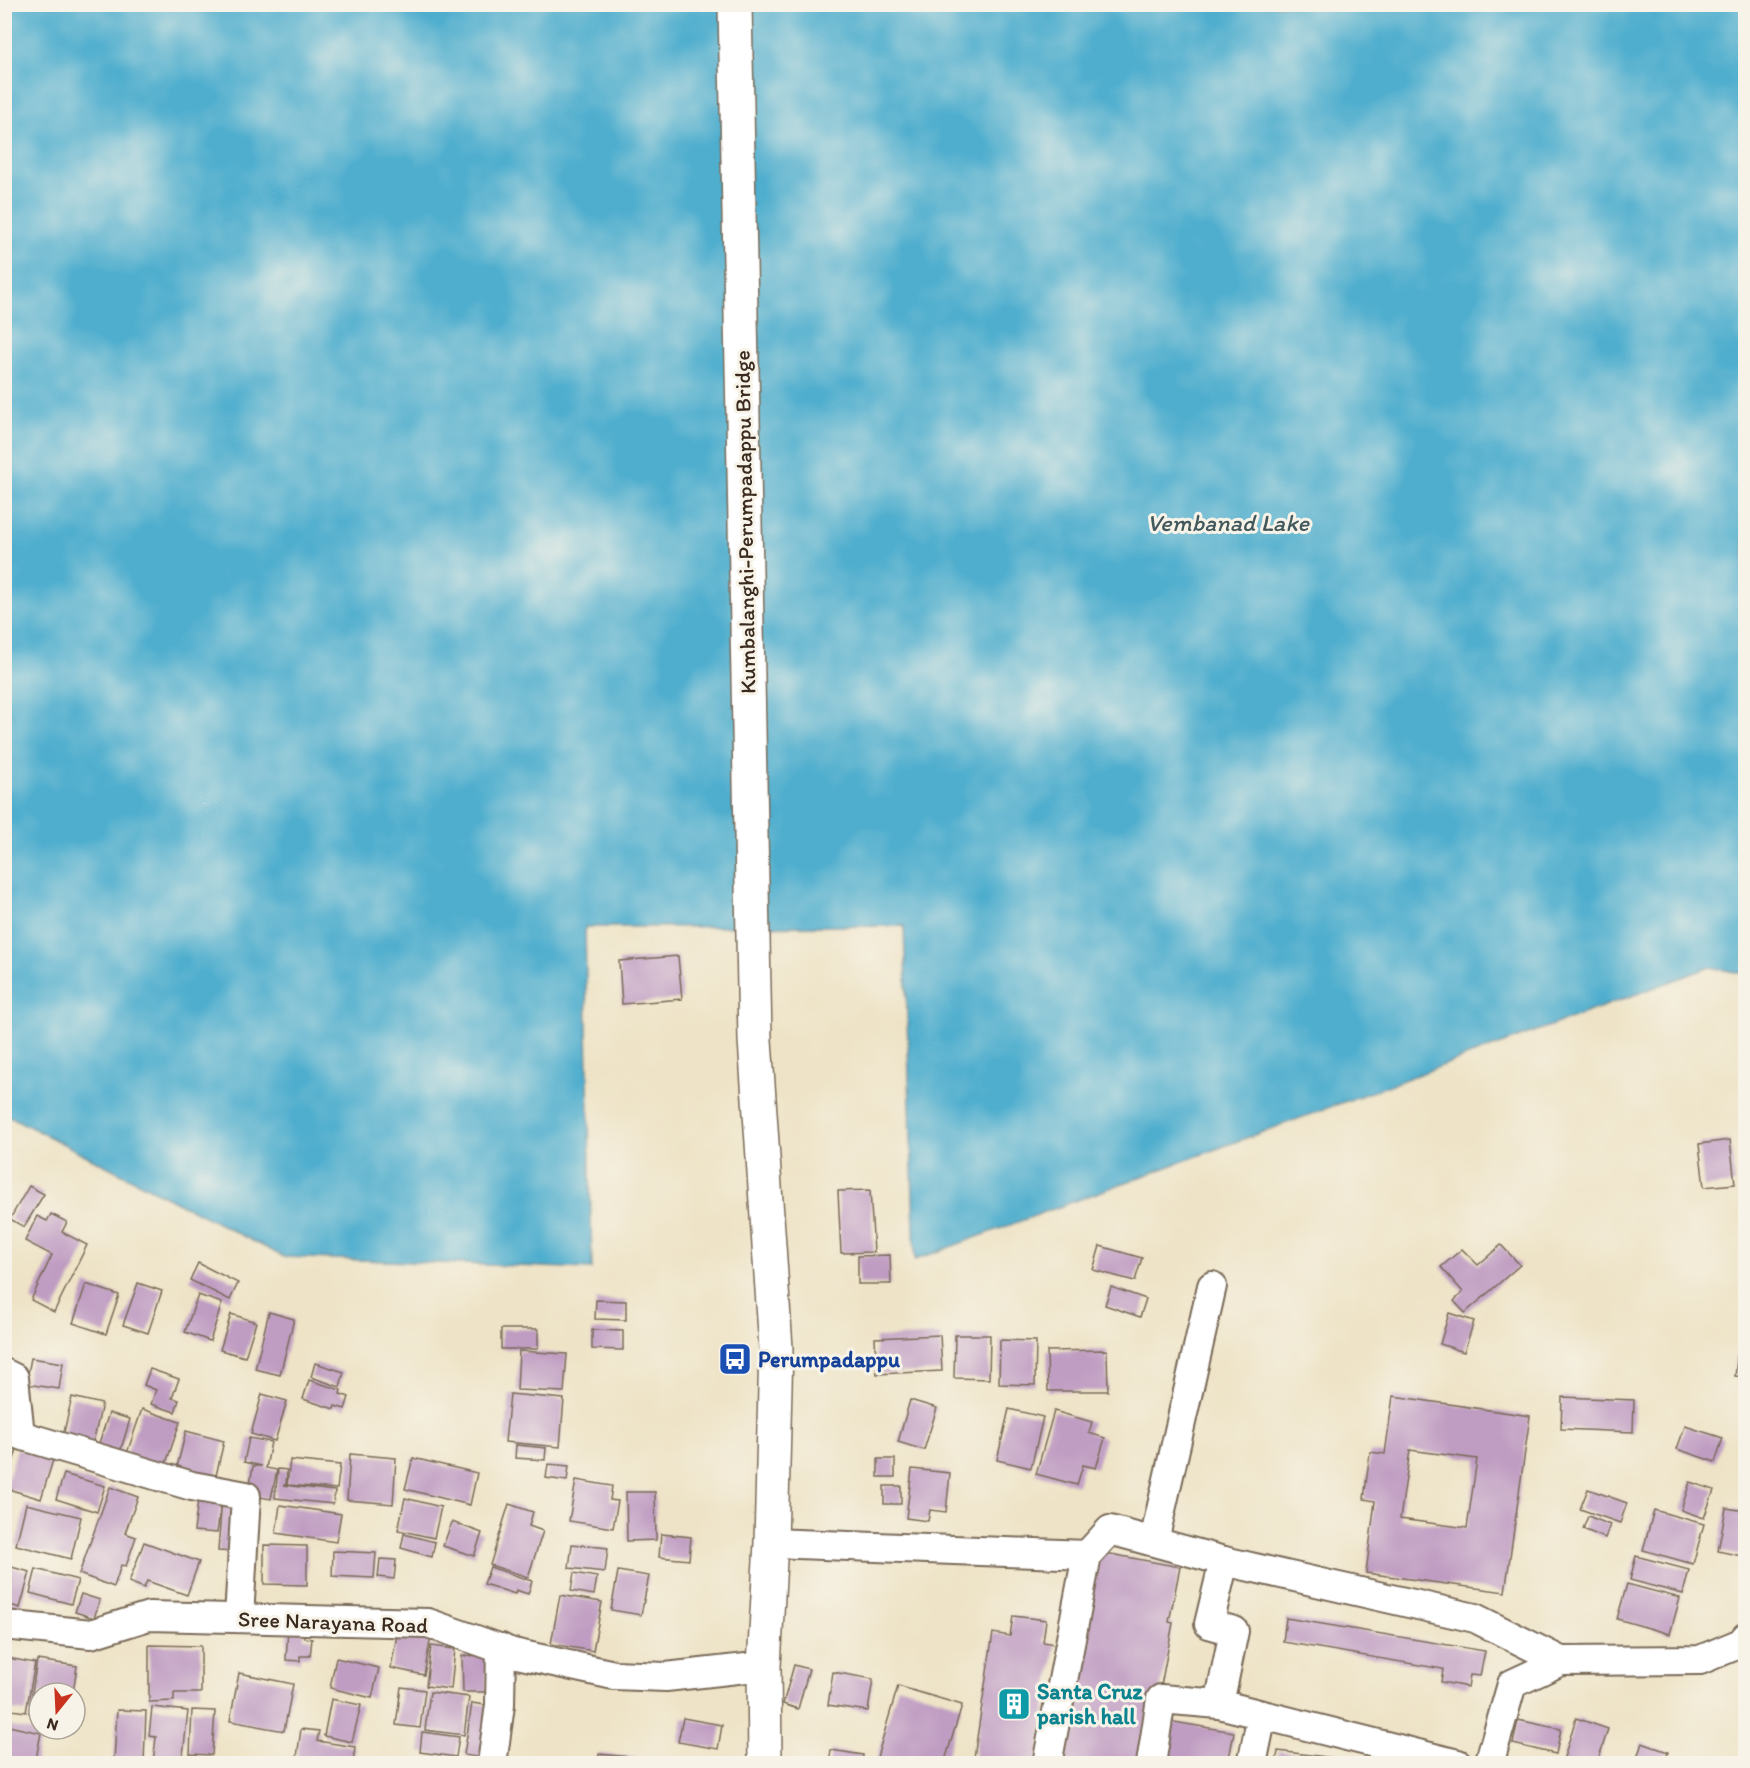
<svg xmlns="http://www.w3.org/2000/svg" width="1750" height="1768" font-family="Itim,sans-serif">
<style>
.water{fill:#50aece;stroke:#466c76;stroke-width:1.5}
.building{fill:#bf9cc2;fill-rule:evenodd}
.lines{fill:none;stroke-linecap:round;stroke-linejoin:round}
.minor-casing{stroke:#7a6b59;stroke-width:32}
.secondary-casing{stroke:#7a6b59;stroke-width:36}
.minor{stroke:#fff;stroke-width:28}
.secondary{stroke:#fff;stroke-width:33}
.labels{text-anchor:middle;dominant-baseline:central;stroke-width:6;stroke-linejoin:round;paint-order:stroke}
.street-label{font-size:22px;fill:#3b2a1e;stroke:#f7f3e8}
.transit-label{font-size:22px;font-weight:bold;fill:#164399;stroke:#f7f3e8;text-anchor:start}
.culture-label{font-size:22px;font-weight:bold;fill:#0d838f;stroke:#f7f3e8;text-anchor:start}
.water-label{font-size:24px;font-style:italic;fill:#42585c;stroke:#f7f3e8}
</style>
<rect width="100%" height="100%" fill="#f7f3e8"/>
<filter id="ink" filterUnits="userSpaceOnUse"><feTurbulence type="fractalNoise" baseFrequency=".0167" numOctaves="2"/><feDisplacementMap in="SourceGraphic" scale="12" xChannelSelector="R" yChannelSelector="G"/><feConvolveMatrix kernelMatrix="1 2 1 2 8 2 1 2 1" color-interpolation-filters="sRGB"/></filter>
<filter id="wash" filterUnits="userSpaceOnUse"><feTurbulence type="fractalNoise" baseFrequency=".008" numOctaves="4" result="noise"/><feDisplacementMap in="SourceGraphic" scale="24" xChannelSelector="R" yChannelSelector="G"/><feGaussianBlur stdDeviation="1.35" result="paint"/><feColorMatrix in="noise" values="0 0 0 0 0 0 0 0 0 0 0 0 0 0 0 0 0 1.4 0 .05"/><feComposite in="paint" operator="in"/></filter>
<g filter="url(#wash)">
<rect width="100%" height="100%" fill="#eee3c6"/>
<path class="water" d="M4,5H1745V974L1710,967L915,1260L904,926L585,927L592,1269L284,1257L5,1114Z"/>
<g id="blocks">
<g class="building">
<path d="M678,956L682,999L622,1004L619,961Z"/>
<path d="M1730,1140L1735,1184L1704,1187L1699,1144Z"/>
<path d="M29,1186L44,1194L24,1227L10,1219Z"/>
<path d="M870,1190L874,1252L841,1253L838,1191Z"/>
<path d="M51,1214L67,1222L62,1232L87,1245L54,1312L31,1300L52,1255L25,1241L37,1216L47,1221Z"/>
<path d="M1501,1245L1520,1265L1465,1313L1454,1301L1463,1292L1441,1267L1462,1249L1478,1265Z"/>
<path d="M1100,1246L1142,1258L1135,1281L1093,1270Z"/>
<path d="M890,1255L891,1284H858V1256Z"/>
<path d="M198,1263L238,1283L230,1300L190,1280Z"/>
<path d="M138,1283L162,1291L148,1333L123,1325Z"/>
<path d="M86,1284L119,1295L106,1334L73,1323Z"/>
<path d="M1111,1287L1146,1299L1140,1317L1105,1305Z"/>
<path d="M198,1295L222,1303L210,1341L185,1332Z"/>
<path d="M596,1300L626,1301V1320L595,1319Z"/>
<path d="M269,1312L294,1319L280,1375L255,1369Z"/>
<path d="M1449,1313L1474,1321L1464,1352L1440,1344Z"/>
<path d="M231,1314L256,1322L245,1357L220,1350Z"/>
<rect x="501" y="1329" width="37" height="20"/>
<path d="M592,1330L623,1331V1350L592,1349Z"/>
<path d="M940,1335L942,1371L877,1374L875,1338Z"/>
<path d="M955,1335H990L989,1379L954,1378Z"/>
<path d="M1000,1340L1036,1341L1035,1385L999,1384Z"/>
<path d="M1107,1350L1108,1391H1048L1047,1351Z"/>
<path d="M519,1351L567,1354L564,1392L517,1390Z"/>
<path d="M1738,1353L1746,1354V1377L1735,1376Z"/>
<path d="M31,1358L63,1363L59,1389L26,1384Z"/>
<path d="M315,1363L344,1372L340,1387L311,1377Z"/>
<path d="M150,1369L179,1379L172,1398L179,1400L175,1412L151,1404L156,1390L144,1385Z"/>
<path d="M309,1380L341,1390L340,1394L349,1397L345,1409L335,1406L334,1409L303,1399Z"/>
<path d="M262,1394L287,1401L275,1441L251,1434Z"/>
<path d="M510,1394L564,1399L560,1447L505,1442Z"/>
<path d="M1393,1396L1530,1416L1505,1592L1366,1573L1375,1501L1364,1499L1370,1452L1385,1454ZM1410,1450L1477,1459L1467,1528L1400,1519Z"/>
<path d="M72,1397L102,1404L92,1447L62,1441Z"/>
<path d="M1562,1397L1634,1400L1633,1432L1561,1429Z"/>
<path d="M910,1400L937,1408L924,1450L898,1442Z"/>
<path d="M142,1409L180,1422L163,1472L125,1459Z"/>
<path d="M1009,1409L1043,1417L1031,1468L997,1460Z"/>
<path d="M1054,1411L1092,1422L1089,1433L1105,1438L1096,1468L1083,1465L1077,1485L1036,1474Z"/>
<path d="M109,1413L130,1419L119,1456L97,1449Z"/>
<path d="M1685,1426L1723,1438L1715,1462L1677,1449Z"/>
<path d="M186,1431L224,1441L215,1480L176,1471Z"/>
<path d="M249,1438L271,1442L266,1468L277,1470L271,1499L248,1495L253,1466H262L244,1462Z"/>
<path d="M516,1445L546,1448L545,1460L515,1458Z"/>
<path d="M17,1449L53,1460L41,1499L5,1488Z"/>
<path d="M350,1454L396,1458L393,1504L347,1500Z"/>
<path d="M413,1458L477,1473L470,1505L405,1489Z"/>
<rect x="878" y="1459" width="17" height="18"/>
<path d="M290,1460L340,1465L337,1489L287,1485Z"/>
<path d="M548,1464L569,1466L567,1481L546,1478Z"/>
<path d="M278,1469L287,1470L286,1485H283L335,1491L333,1504L275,1498Z"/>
<path d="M912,1469L950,1473L946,1512L930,1510L928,1521L906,1518Z"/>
<path d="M64,1474L105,1486L97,1512L56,1499Z"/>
<path d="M576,1480L612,1486L610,1500L618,1501L613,1528L569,1521Z"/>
<path d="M1690,1482L1714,1490L1704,1518L1681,1510Z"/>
<rect x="884" y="1486" width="17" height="18"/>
<path d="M110,1487L138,1497L125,1533L136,1537L126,1566L121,1565L114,1587L79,1574Z"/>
<path d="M1588,1489L1627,1503L1620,1523L1580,1509Z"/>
<path d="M626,1492H655L656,1540L627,1541Z"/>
<path d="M222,1497L239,1498L236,1552L218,1551Z"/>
<path d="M405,1498L441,1507L434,1538L398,1530Z"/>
<path d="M198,1500L221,1503L217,1533L194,1531Z"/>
<path d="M26,1504L81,1517L71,1559L16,1545Z"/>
<path d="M509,1504L533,1512L529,1526L543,1531L528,1577L490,1565Z"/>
<path d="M280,1505L341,1514L336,1542L276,1533Z"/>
<path d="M1726,1508L1746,1511V1557L1718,1551Z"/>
<path d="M1654,1510L1704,1524L1693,1564L1643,1550Z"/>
<path d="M1588,1516L1610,1525L1605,1538L1583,1529Z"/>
<path d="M452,1522L482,1533L474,1556L443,1546Z"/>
<path d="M404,1534L435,1542L432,1557L401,1548Z"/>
<path d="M661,1534L691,1537L689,1560L659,1557Z"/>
<path d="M144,1542L199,1562L187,1595L147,1581L144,1588L129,1582Z"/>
<path d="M572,1544L608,1548L605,1572L569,1568Z"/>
<path d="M264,1545L307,1546V1585L264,1584Z"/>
<path d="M333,1551L376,1553L374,1578L332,1576Z"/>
<path d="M1100,1552L1180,1567L1169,1622L1173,1623L1146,1764H1056Z"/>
<path d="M1636,1556L1689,1570L1683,1594L1630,1580Z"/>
<path d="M380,1559L396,1560L394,1579L378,1577Z"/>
<path d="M4,1565L30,1572L20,1608L4,1603Z"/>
<path d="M490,1567L532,1581L528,1594L516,1590L515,1594L484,1584Z"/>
<path d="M36,1569L78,1580L71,1604L30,1593Z"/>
<path d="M618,1571L649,1576L641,1615L611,1610Z"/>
<path d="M574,1573L597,1577L594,1595L571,1591Z"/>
<path d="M1627,1584L1680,1598L1670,1634L1617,1619Z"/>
<path d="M81,1594L100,1600L94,1618L75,1612Z"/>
<path d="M560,1595L602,1602L593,1651L551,1644Z"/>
<path d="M1013,1616L1046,1620L1043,1642L1055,1644L1037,1764H973L993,1633L1010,1636Z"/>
<path d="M1286,1618L1485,1651L1480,1676L1470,1675L1468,1687L1441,1682L1443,1669L1283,1642Z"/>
<path d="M288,1629L304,1631V1638L312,1639L310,1656H300V1661L286,1660Z"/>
<path d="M398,1629L431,1636L424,1675L391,1668Z"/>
<path d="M149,1645L201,1646V1693H174V1701L149,1702Z"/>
<path d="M431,1646L455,1649L451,1689L426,1686Z"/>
<path d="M486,1655L487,1692H463L462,1656Z"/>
<path d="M8,1658L35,1663L26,1712L4,1709V1679Z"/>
<path d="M336,1658L379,1668L372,1698L330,1688Z"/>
<path d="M37,1660L77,1666L73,1693H39V1715L29,1713Z"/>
<path d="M794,1665L809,1669L798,1709L783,1704Z"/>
<path d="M833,1672L873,1679L868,1711L828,1705Z"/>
<path d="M239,1673L293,1684L284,1731L230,1721Z"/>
<path d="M898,1686L962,1705L944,1764H923L910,1760L909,1764H875Z"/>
<path d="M401,1687L425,1690L420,1728L396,1725Z"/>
<path d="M430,1692L469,1697L464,1735L425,1730Z"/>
<path d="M331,1699L361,1705L352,1742L324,1736Z"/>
<path d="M472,1703L498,1707L489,1759L464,1755Z"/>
<path d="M152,1707L188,1711L182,1764L153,1763L156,1737L149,1736Z"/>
<path d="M117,1710L146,1711L144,1762L114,1760Z"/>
<path d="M192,1710L215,1711L212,1755L190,1754Z"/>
<path d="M683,1718L722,1725L718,1749L678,1742Z"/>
<path d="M1576,1718L1608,1729L1597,1764H1562Z"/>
<path d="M1518,1720L1561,1729L1556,1754L1513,1744Z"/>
<path d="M1168,1721L1234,1732L1228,1764H1159Z"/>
<path d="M4,1725L41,1733L35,1764H4Z"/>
<path d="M301,1729L319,1731L317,1741L355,1747L353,1764H296Z"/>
<path d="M422,1732L459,1737L456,1757L420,1752Z"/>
<path d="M1642,1743L1668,1752L1665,1764H1635Z"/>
<path d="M831,1750L863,1755L862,1764H829Z"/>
<path d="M1278,1751L1342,1759L1341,1764H1276Z"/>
<path d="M599,1754L641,1758V1764H598Z"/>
</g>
</g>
</g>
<g filter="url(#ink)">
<use href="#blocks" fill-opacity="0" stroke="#7a6b59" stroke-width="1.5"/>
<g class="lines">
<g class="minor-casing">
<g id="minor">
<path d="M4,1373L14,1378L20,1435L192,1486L246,1496L239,1618"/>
<path d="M1154,1541L1212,1286"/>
<path d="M771,1543L1087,1555L1110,1530L1224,1561L1209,1624L1234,1631L1219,1704L1458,1764"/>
<path d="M1224,1561L1475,1618L1561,1661"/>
<path d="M4,1625L91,1634L149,1616L428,1623L513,1653L614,1675L666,1677L764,1666"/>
<path d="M492,1764L500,1705L501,1648"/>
<path d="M1047,1764L1087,1555"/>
<path d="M1151,1764L1161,1699L1219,1704"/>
<path d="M1252,1764L1262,1715"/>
<path d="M1489,1764L1512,1684L1561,1661L1700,1660L1741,1643L1746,1637"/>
</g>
</g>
<g class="secondary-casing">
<path id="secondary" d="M735,4L755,1040L776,1348L771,1543L764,1666L765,1764"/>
</g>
<use href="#minor" class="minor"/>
<use href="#secondary" class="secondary"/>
</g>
</g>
<defs>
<g id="bus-square" transform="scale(1.725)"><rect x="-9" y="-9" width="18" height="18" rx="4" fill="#1a4fb4" stroke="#f7f3e8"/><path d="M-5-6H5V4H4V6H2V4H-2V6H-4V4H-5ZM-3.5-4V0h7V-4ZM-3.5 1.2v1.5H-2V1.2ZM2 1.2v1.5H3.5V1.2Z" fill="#fff"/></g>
<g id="building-square" transform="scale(1.725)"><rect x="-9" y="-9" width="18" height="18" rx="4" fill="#0f9aa8" stroke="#f7f3e8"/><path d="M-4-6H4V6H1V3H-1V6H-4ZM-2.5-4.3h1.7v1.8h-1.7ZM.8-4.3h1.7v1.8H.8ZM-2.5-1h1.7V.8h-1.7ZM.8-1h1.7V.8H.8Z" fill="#fff"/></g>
</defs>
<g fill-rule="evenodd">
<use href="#bus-square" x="735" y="1359"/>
<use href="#building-square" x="1014" y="1704"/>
</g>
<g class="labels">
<g class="street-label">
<text transform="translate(745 522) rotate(-91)">Kumbalanghi-Perumpadappu Bridge</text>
<text transform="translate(333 1622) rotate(2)">Sree Narayana Road</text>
</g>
<g class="transit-label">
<text x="758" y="1359">Perumpadappu</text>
</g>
<g class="culture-label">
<text x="1037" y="1691">Santa Cruz<tspan x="1037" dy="25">parish hall</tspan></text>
</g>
<g class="water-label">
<text x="1228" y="522">Vembanad Lake</text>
</g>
</g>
<rect width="1750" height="1768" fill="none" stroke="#f7f3e8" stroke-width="24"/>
<g transform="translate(57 1711) rotate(198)"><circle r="28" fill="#f7f3e8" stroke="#aca397" stroke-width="1.5"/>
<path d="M0-4.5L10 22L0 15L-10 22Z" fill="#c8321e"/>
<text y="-9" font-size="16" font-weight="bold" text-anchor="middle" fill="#3b2a1e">N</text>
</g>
</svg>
